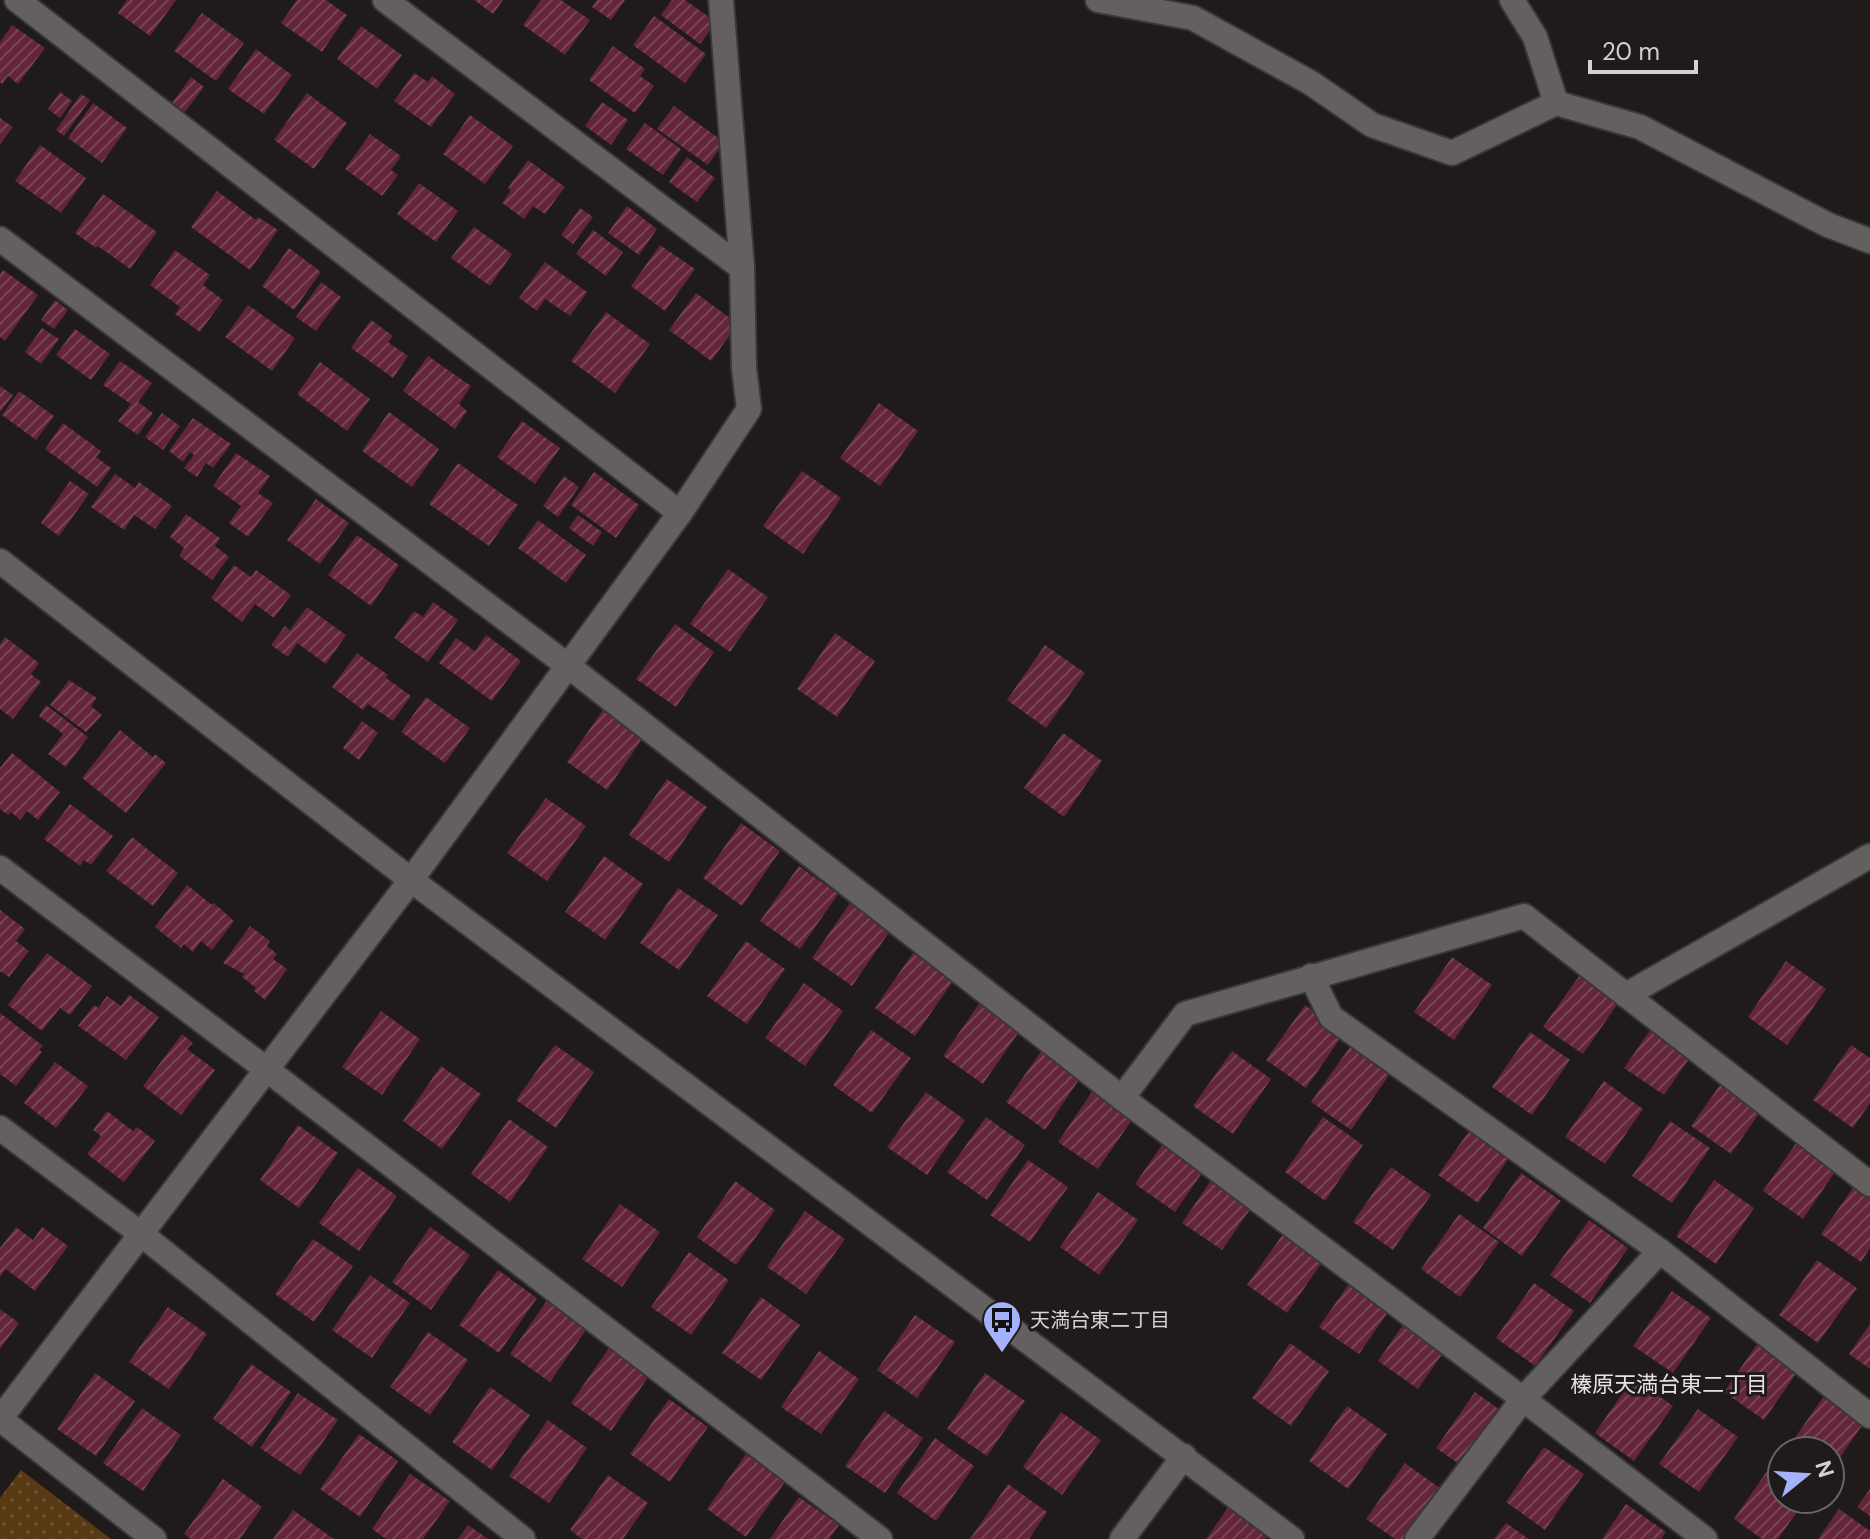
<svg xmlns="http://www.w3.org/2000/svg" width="1870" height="1539" font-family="'DM Sans','Noto Sans JP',sans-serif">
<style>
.grass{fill:url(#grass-dots)}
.building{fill:url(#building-hatch)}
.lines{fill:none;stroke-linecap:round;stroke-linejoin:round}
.minor-casing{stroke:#393737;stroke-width:28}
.minor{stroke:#656060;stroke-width:24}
.labels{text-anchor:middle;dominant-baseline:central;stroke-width:6;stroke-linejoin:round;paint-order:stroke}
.poi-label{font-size:20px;fill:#d4d2d1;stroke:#1e1b1a;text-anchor:start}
.neighbourhood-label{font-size:22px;fill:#e6e0e0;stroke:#1e1b1a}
</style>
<defs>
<pattern id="grass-dots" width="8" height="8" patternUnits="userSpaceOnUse" patternTransform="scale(2)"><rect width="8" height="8" fill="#5a3a15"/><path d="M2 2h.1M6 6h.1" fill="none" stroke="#715636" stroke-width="1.8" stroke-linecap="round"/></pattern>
<pattern id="building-hatch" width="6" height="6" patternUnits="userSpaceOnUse" patternTransform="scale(2)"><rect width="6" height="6" fill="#64253b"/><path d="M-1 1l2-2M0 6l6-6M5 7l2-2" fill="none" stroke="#794456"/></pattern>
</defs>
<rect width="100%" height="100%" fill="#1e1b1a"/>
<path class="grass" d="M21,1470L111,1539H0V1498Z"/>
<g class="building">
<path d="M127,0H176L150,36L118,13Z"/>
<path d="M297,0H326L347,15L322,52L281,23Z"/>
<path d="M474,0H503L493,14Z"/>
<path d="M541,0H561L590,20L565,55L523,25Z"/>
<path d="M597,0H625L611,20L592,7Z"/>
<path d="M672,0H685L716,22L700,44L661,15Z"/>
<path d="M202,13L244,43L216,81L174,51Z"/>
<path d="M654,16L706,54L685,83L633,45Z"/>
<path d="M12,25L45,48L18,84L8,76L2,84L0,82V42Z"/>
<path d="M361,26L402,55L377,89L337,59Z"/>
<path d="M613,46L645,69L640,76L654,86L635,113L589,80Z"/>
<path d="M256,49L292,75L264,114L228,89Z"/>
<path d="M414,73L428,82L432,76L455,94L431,127L394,101Z"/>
<path d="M191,77L204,87L185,112L172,103Z"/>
<path d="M60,92L72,101L60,118L48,109Z"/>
<path d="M307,93L347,123L314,169L274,140Z"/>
<path d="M81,94L90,100L64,136L56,130Z"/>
<path d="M602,102L628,120L611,145L585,126Z"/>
<path d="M93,103L127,128L102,163L68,138Z"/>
<path d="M674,106L724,142L708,165L657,129Z"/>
<path d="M470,115L513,146L485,184L443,154Z"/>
<path d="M0,118L13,127L0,144Z"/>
<path d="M645,123L681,149L663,175L626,149Z"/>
<path d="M370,134L401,156L391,170L398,175L382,196L345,169Z"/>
<path d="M40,145L86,178L61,213L15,181Z"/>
<path d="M687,157L715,178L697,202L669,182Z"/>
<path d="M528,160L565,187L545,214L533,206L524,219L502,203L511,190L508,188Z"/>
<path d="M419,183L458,211L436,242L397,214Z"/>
<path d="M217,191L256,220L258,217L278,230L250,270L191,227Z"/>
<path d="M103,194L157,232L130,269L98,246L96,248L75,233Z"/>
<path d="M627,206L657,229L639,255L608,233Z"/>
<path d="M580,208L593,217L573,244L561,235Z"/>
<path d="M474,227L512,254L490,286L451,258Z"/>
<path d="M593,230L623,252L606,276L576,254Z"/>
<path d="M660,245L695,269L665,311L631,286Z"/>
<path d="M289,248L321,272L294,310L262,286Z"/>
<path d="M175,250L210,275L203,285L223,300L200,332L175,314L180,307L150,285Z"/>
<path d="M545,262L587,292L570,316L545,299L537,311L519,298Z"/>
<path d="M3,270L38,295L5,341L0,337V274Z"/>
<path d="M321,282L341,297L316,331L296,317Z"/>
<path d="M696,293L738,324L711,361L669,330Z"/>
<path d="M55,300L68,310L54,329L41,320Z"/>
<path d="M248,305L295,338L272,371L225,337Z"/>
<path d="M606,312L650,344L615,393L571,361Z"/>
<path d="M371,320L393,336L388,342L408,356L393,378L351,348Z"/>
<path d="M42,328L59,339L41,364L25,352Z"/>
<path d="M75,329L110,354L91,380L56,355Z"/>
<path d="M428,356L471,386L459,404L467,411L455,429L403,391Z"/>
<path d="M120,361L152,383L138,402L153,413L138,435L118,421L131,404L103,385Z"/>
<path d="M320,362L370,399L347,431L297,394Z"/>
<path d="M0,386L13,395L0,412Z"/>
<path d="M19,391L54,416L36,440L2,415Z"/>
<path d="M879,403L918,431L880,486L840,458Z"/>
<path d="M389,412L439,449L412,487L362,451Z"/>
<path d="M162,413L180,426L163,450L145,437Z"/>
<path d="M193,418L231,444L213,468L206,463L197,477L184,468L194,455L190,452L183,462L169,451Z"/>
<path d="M522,421L560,448L535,484L497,457Z"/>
<path d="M63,423L101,451L96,457L111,468L97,487L45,449Z"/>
<path d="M236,453L270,476L258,493L273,503L248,537L229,523L241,506L213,486Z"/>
<path d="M458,463L518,505L489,546L429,504Z"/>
<path d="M802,471L841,498L803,554L763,526Z"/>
<path d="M594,472L639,505L616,538L571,505Z"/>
<path d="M115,474L135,488L139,482L172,506L155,529L134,515L124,530L91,507Z"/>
<path d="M564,476L579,487L558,517L543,506Z"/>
<path d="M70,481L89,494L59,536L41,523Z"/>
<path d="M316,499L349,523L320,564L287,540Z"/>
<path d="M186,514L220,538L215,546L229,557L212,580L179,556L184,548L170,537Z"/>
<path d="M578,515L602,532L593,546L569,528Z"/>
<path d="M538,520L586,555L566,583L518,548Z"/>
<path d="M357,535L399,565L371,606L328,575Z"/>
<path d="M234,565L251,577L256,570L291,595L274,618L255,604L242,622L211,598Z"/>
<path d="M728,569L768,597L730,652L690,624Z"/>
<path d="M433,602L458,620L428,662L394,638L414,611L423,617Z"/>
<path d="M307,607L346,635L326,664L297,643L288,657L271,645L285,626L290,630Z"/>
<path d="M675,624L714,652L676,707L636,679Z"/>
<path d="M835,633L875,661L837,717L797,689Z"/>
<path d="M486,635L521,661L492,701L439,663L456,638L475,651Z"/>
<path d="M5,637L39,663L31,674L41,682L13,719L0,709V644Z"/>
<path d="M1045,645L1085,673L1046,728L1007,700Z"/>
<path d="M357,653L388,675L386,678L411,696L393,721L368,704L363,710L332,687Z"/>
<path d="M69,680L97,698L91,706L102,715L86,732L50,705Z"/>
<path d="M426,697L470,728L445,763L401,732Z"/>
<path d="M46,705L88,737L66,767L48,754L63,734L39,716Z"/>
<path d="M605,707L645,735L607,790L567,762Z"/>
<path d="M362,721L378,733L359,760L343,748Z"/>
<path d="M120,730L153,757L155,754L166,763L126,813L82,778Z"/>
<path d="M1063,733L1102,761L1064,817L1024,788Z"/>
<path d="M12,753L60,792L38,820L27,811L20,820L11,812L8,815L0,809V768Z"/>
<path d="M667,779L707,807L669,862L629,835Z"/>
<path d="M546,798L586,826L547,881L507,853Z"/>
<path d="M70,804L113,836L91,865L84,860L80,866L44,839Z"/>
<path d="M741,823L780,851L742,906L703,878Z"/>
<path d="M132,837L178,873L153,906L106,871Z"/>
<path d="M604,856L643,884L605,940L565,912Z"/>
<path d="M799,866L838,894L800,949L760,921Z"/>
<path d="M187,885L212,905L214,903L234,921L212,950L201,941L193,952L184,944L181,948L155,927Z"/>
<path d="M678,888L718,915L679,970L640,943Z"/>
<path d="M850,903L890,931L852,986L812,958Z"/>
<path d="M0,910L25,929L16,941L29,951L9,977L0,971Z"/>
<path d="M250,926L270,941L267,946L277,954L273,959L287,969L265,1000L254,991L256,988L242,977L244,974L223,963Z"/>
<path d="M746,941L785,969L747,1024L707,996Z"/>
<path d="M47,953L92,986L70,1015L60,1008L42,1031L8,1005Z"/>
<path d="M913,953L953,981L915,1036L875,1008Z"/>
<path d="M1452,957L1492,985L1454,1040L1414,1012Z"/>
<path d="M1786,961L1826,989L1787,1045L1748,1017Z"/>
<path d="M1582,972L1621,999L1583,1054L1543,1027Z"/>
<path d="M804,983L843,1011L805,1066L765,1038Z"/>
<path d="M129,995L159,1017L126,1060L78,1026L94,1005L98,1008L107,996L121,1006Z"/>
<path d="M981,1001L1021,1029L983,1084L943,1056Z"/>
<path d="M1305,1005L1344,1033L1306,1088L1266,1060Z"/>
<path d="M381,1011L420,1039L382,1095L342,1067Z"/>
<path d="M0,1013L43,1046L39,1050L42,1052L16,1086L0,1074Z"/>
<path d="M1662,1013L1702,1040L1664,1095L1624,1068Z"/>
<path d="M871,1030L911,1058L872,1113L833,1085Z"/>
<path d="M1530,1032L1570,1060L1532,1115L1492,1087Z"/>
<path d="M182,1034L193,1043L187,1049L215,1070L181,1115L143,1086Z"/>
<path d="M555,1045L594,1072L556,1128L516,1100Z"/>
<path d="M1851,1045L1870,1058V1103L1853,1128L1813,1100Z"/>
<path d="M1044,1047L1083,1074L1045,1130L1006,1102Z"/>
<path d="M1350,1047L1389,1075L1351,1130L1311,1102Z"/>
<path d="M1232,1051L1271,1079L1233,1134L1193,1106Z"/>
<path d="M55,1062L88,1086L56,1128L24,1103Z"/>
<path d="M441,1066L481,1094L442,1149L403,1121Z"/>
<path d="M1730,1071L1769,1099L1731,1154L1691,1126Z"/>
<path d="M1604,1081L1643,1109L1605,1164L1565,1137Z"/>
<path d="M1096,1086L1136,1114L1098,1169L1058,1142Z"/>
<path d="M926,1092L965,1120L927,1175L887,1147Z"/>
<path d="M107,1111L133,1131L137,1127L155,1141L124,1182L87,1154L101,1136L93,1130Z"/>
<path d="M986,1117L1025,1145L987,1200L947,1172Z"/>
<path d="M1323,1117L1363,1145L1325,1201L1285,1172Z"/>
<path d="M509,1119L548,1147L510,1202L471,1174Z"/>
<path d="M1477,1120L1516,1148L1478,1203L1438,1175Z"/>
<path d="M1670,1121L1710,1148L1672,1203L1632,1176Z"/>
<path d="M298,1125L338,1153L299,1208L260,1180Z"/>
<path d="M1173,1129L1213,1157L1175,1212L1135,1184Z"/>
<path d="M1801,1136L1841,1163L1803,1219L1763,1191Z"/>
<path d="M1028,1160L1068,1187L1030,1242L990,1215Z"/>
<path d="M1220,1167L1260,1195L1222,1250L1182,1223Z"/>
<path d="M1391,1167L1431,1195L1393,1250L1353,1222Z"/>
<path d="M358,1168L397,1196L359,1251L319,1223Z"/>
<path d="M1521,1173L1561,1201L1522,1256L1483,1228Z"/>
<path d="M1859,1179L1870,1187V1248L1861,1262L1821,1234Z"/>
<path d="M1714,1180L1754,1208L1716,1264L1676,1236Z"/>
<path d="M735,1181L775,1210L736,1265L697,1237Z"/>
<path d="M1098,1192L1138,1220L1099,1275L1060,1247Z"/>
<path d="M620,1204L660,1232L622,1287L582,1259Z"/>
<path d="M805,1211L845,1239L806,1294L767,1267Z"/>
<path d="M1459,1214L1499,1242L1460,1297L1421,1269Z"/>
<path d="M1589,1220L1628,1248L1590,1303L1550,1275Z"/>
<path d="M16,1227L33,1240L42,1227L68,1246L35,1291L6,1269L0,1277V1248Z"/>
<path d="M430,1227L470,1255L431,1310L392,1282Z"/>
<path d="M1286,1230L1325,1258L1287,1313L1247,1285Z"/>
<path d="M313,1239L353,1266L314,1322L275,1294Z"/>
<path d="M689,1252L729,1280L691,1335L651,1307Z"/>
<path d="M1817,1260L1857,1288L1818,1343L1779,1315Z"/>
<path d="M498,1270L537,1298L499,1353L459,1325Z"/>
<path d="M1357,1272L1397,1299L1359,1354L1319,1327Z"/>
<path d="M370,1275L410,1303L372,1358L332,1330Z"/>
<path d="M1534,1283L1574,1311L1535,1366L1496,1338Z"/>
<path d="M1672,1291L1711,1318L1673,1373L1633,1346Z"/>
<path d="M761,1297L800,1325L761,1380L722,1353Z"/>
<path d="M548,1299L588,1327L550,1382L510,1354Z"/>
<path d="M1416,1306L1456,1334L1418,1389L1378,1361Z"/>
<path d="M168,1307L207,1334L169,1389L129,1362Z"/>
<path d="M0,1309L19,1323L0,1349Z"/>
<path d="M915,1315L955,1342L917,1398L877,1370Z"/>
<path d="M1870,1324V1369L1849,1354Z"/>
<path d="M428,1332L468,1360L430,1415L390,1387Z"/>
<path d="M1762,1337L1802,1365L1764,1420L1724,1392Z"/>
<path d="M1290,1343L1329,1371L1291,1426L1252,1398Z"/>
<path d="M609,1348L649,1376L611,1431L571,1403Z"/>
<path d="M819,1351L859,1379L821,1434L781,1407Z"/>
<path d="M251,1364L291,1392L252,1447L213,1419Z"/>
<path d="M95,1373L135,1401L96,1456L57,1429Z"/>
<path d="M985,1373L1025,1401L987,1456L947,1429Z"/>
<path d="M1633,1378L1673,1406L1634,1461L1595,1433Z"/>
<path d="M1833,1383L1870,1414L1834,1466L1830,1463V1451H1812L1794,1439Z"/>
<path d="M490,1387L530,1415L492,1470L452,1442Z"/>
<path d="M1475,1392L1514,1420L1475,1475L1436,1448Z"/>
<path d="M298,1393L338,1420L300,1475L260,1448Z"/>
<path d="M669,1399L708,1427L670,1482L630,1454Z"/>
<path d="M1347,1406L1387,1434L1348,1489L1309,1461Z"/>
<path d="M142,1408L181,1435L143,1491L103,1463Z"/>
<path d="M1698,1409L1738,1437L1699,1492L1659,1464Z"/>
<path d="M884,1411L923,1438L885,1493L845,1466Z"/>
<path d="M1061,1412L1101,1440L1062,1495L1023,1467Z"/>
<path d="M548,1420L587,1448L549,1503L509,1476Z"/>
<path d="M359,1434L398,1461L360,1517L320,1489Z"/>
<path d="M935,1438L974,1466L936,1521L897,1493Z"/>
<path d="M1544,1447L1584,1474L1545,1530L1506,1502Z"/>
<path d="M746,1454L785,1482L746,1537L707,1509Z"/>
<path d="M1405,1463L1444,1491L1411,1539H1395L1366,1519Z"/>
<path d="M1772,1464L1782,1470V1499H1806L1778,1539H1762L1734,1519Z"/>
<path d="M410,1474L450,1501L423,1539H386L372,1529Z"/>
<path d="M608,1475L648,1503L623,1539H582L570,1530Z"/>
<path d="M223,1479L262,1507L240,1539H191L184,1534Z"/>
<path d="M1008,1484L1047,1512L1029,1539H970Z"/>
<path d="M1870,1489V1516L1857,1507Z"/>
<path d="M799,1497L839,1525L829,1539H770Z"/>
<path d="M1626,1504L1666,1532L1661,1539H1602Z"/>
<path d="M1230,1505L1269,1533L1265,1539H1206Z"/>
<path d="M1839,1509L1870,1531V1539H1818Z"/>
<path d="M293,1510L334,1539H273Z"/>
<path d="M1506,1523L1529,1539H1494Z"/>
<path d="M468,1525L488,1539H458Z"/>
</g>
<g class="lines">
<g class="minor-casing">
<g id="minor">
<path d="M17,0L680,513"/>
<path d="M385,0L742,268"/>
<path d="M1098,0L1193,18L1311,83L1372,125L1452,153L1556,103L1640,127L1828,225L1870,241"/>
<path d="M1512,0L1535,37L1556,103"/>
<path d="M0,239L567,665L1122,1098L1523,1399L1705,1539"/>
<path d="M0,561L411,880L1292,1539"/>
<path d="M0,868L266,1069L880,1539"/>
<path d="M1311,976L1331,1017L1660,1251L1870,1416"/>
<path d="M1626,995L1870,856"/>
<path d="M1122,1098L1185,1014L1524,916L1870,1184"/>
<path d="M0,1128L141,1234L523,1539"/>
<path d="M0,1419L411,880L680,513L749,409L744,368L742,268L721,0"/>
<path d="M0,1419L154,1539"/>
<path d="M1122,1539L1184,1456"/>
<path d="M1417,1539L1523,1399L1660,1251"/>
</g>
</g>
<use href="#minor" class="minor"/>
</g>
<defs>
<g id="bus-pin" transform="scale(2)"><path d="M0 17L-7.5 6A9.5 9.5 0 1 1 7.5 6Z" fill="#a4b2fc" stroke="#1e1b1a"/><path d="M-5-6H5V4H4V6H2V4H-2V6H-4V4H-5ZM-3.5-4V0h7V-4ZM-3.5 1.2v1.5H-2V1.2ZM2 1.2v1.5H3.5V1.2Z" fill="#111"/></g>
</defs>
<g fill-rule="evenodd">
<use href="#bus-pin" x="1002" y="1320"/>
</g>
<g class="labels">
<g class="poi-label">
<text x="1030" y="1320">天満台東二丁目</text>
</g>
<g class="neighbourhood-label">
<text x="1669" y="1384">榛原天満台東二丁目</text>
</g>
</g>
<g transform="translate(1806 1475) rotate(72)"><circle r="38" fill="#1e1b1a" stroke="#676463" stroke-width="2"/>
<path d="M0-6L14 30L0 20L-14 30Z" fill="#a4b2fc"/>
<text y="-12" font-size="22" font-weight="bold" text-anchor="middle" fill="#d4d2d1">N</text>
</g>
<path d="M1590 60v12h106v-12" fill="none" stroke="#d4d2d1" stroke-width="4"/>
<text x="1602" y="60" font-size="24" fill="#d4d2d1" stroke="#1e1b1a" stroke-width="6" paint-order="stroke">20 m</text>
</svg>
